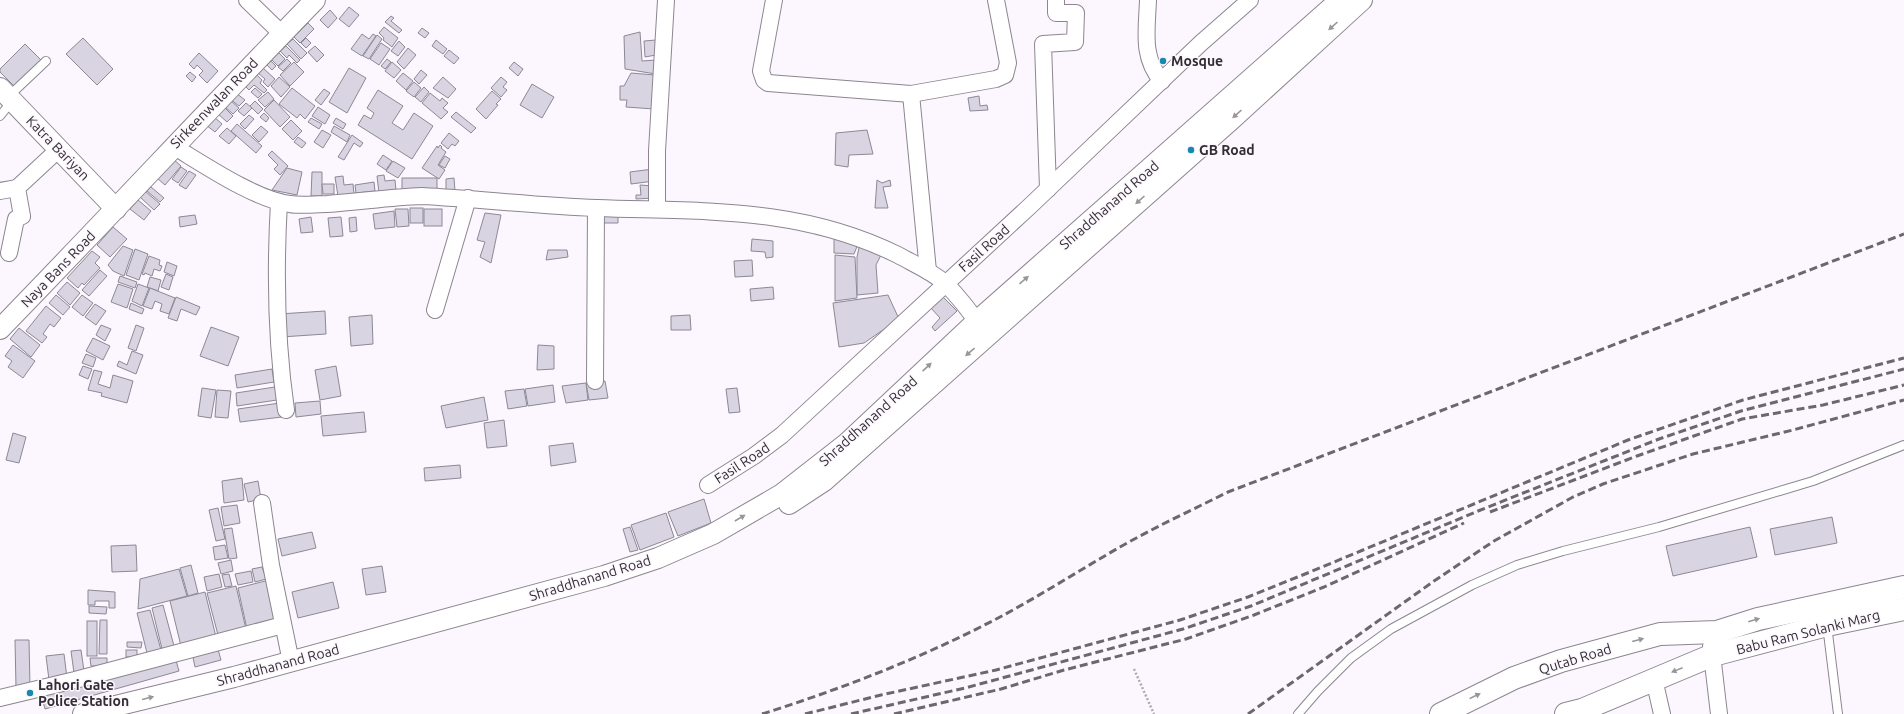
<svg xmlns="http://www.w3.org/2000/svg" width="1904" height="714" font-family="Ubuntu,sans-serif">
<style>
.building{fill:#d9d4e2;stroke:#8c8895}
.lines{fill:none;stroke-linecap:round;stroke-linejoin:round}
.service-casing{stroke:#8d858f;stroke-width:10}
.minor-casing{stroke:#8d858f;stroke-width:18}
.tertiary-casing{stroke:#8d858f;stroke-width:22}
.secondary-casing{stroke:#8d858f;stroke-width:24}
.path{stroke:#afaab0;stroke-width:2.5;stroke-dasharray:2 2;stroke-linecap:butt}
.service{stroke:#fff;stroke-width:8}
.minor{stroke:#fff;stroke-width:16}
.tertiary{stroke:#fff;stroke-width:20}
.secondary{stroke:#fff;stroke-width:22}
.rail{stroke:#6b676c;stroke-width:3;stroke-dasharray:8 4;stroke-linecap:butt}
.oneway{fill:#989698}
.poi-dot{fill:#168aae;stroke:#fcf6fe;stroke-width:1.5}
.labels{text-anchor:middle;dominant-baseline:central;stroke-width:3;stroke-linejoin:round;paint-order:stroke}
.poi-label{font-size:14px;font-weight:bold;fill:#312e32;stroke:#fcf6fe;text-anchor:start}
.street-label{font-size:14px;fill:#312e32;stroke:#fcf6fe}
</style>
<rect width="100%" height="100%" fill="#fcf6fe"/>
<g class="building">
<path d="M349,7L359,15L349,27L339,19Z"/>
<path d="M330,10L337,18L328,28L320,20Z"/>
<path d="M391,16L394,18L391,21L402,30L399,33L385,22Z"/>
<path d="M308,23L314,29L300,43L294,37Z"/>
<path d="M384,27L398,38L392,47L383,40L384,38L379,33Z"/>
<path d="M422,28L429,33L425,38L418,33Z"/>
<path d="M640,32L642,61L656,60V74L625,69L624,36Z"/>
<path d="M362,34L369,39L373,34L376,36L362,56L351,49Z"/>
<path d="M377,35L382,39L369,59L363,56Z"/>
<path d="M83,38L113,69L97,85L66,54Z"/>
<path d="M306,38L311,43L306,48L301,43Z"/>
<path d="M293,39L307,53L301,59L287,44Z"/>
<path d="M436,40L447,49L443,54L432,46Z"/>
<path d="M656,40V55L645,57L644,41Z"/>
<path d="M399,41L405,47L398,56L391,51Z"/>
<path d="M381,43L390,49L379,65L370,59Z"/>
<path d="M25,44L42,61L15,87L0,72V69Z"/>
<path d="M286,46L300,60L297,63L289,55L287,58L280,51Z"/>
<path d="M315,46L324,55L317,62L308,52Z"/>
<path d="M408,48L416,55L404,69L397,62Z"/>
<path d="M449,50L459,58L454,64L444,56Z"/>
<path d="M278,52L285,59L278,66L271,59Z"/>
<path d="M199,53L218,71L207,83L199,75L203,71L197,65L194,69L189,64Z"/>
<path d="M287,59L291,63L283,71L278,67Z"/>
<path d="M387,59L391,62L385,69L381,66Z"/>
<path d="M271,61L276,66L272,70L267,65Z"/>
<path d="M294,62L304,72L290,86L280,75Z"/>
<path d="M392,62L401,70L394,78L385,71Z"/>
<path d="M514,62L523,69L518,76L509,68Z"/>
<path d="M263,68L275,79L268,87L263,82L265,79L258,73Z"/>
<path d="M349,68L366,78L347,113L329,102Z"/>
<path d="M421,70L427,75L419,84L414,79Z"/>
<path d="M190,72L196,77L192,82L186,76Z"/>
<path d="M403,73L413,81L406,90L396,81Z"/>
<path d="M631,73L655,75L654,109L626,107L627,100H620V86H624Z"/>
<path d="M256,74L262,80L260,83L267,90L264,93L254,85L249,90L246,87Z"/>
<path d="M279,77L290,87L281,97L271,86Z"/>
<path d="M443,77L456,89L448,98L433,88Z"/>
<path d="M501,77L507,82L503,87L507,90L501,97L491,88Z"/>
<path d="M414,82L421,88L414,97L406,91Z"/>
<path d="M532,84L554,97L542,118L520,105Z"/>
<path d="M424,87L429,92L421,102L415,97Z"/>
<path d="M255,88L262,94L258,98L251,92Z"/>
<path d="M292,88L315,106L305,119L300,114L297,118L279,104Z"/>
<path d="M324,89L330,93L321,105L315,100Z"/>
<path d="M378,90L403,106L392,123L403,130L414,113L433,126L412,159L358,125L364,115L371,119L374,113L367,108Z"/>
<path d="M492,91L501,99L496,104L498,105L486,119L476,109Z"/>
<path d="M268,92L274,99L265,107L258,100Z"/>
<path d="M236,93L245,100L239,106L230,99Z"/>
<path d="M430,93L440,101L442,98L448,103L443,108L448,112L441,119L422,103Z"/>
<path d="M979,96L980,106L987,105L988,110L970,111L968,98Z"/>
<path d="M230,100L239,108L233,114L224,106Z"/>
<path d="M274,100L290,117L280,127L264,110Z"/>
<path d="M255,101L263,109L258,114L250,106Z"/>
<path d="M246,103L252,108L244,116L238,111Z"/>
<path d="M223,106L233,116L227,122L217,113Z"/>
<path d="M318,107L330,115L325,124L312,116Z"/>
<path d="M456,112L476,128L471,133L451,117Z"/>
<path d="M264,113L269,118L266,122L260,117Z"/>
<path d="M249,115L254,119L245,129L240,124Z"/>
<path d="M213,116L222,124L215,132L206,125Z"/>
<path d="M311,118L322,124L319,129L308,122Z"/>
<path d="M336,118L346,124L343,129L333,123Z"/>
<path d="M291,120L302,131L293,140L282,129Z"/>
<path d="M237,124L262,146L256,153L231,131Z"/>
<path d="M261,126L268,132L259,142L252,135Z"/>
<path d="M334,126L350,135L347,142L331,132Z"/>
<path d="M227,128L236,136L229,144L219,136Z"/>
<path d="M322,130L331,135L323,148L314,142Z"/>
<path d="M867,130L873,154L849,155L848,167L835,165L836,133Z"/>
<path d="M449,133L459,141L455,146L452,144L448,149L441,143Z"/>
<path d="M352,135L363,143L360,147L354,143L344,160L338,157Z"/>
<path d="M298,137L306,143L302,148L294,142Z"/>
<path d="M440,145L442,147L441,148L446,152L438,165L445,170L439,179L422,168L437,146L438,148Z"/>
<path d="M272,151L288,166L280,175L274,169L278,165L268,155Z"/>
<path d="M383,155L392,161L386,170L377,164Z"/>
<path d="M445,156L450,159L445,168L439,165Z"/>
<path d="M173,159L181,166L165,185L157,178Z"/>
<path d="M393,161L405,168L398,178L386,171Z"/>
<path d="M181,167L187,171L178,183L172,179Z"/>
<path d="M287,168L302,172L297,195L272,190Z"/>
<path d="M653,169L654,181L631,184L630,172Z"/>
<path d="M189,171L196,175L186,189L179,185Z"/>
<path d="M312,172H322V196H311Z"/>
<path d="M384,175L385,181L395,180L396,191L379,193L377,176Z"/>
<path d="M343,176L344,185L353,184L354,194L338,196L335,177Z"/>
<rect x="402" y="178" width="35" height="15"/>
<path d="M454,178L455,191H446V179Z"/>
<path d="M877,180L882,183L890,180L891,186L883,187L888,208H875Z"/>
<path d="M374,182L375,191L356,193L355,185Z"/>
<path d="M322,184H334V194H323Z"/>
<path d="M640,185L654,186V198L636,199V195H641Z"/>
<path d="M151,187L164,198L160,202L147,191Z"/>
<path d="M145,191L160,204L154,210L140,197Z"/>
<path d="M138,200L151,211L144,220L130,209Z"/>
<rect x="410" y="208" width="13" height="15"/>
<path d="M395,209H408L409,226L397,227Z"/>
<rect x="424" y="209" width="18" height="17"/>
<path d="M597,209L618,210V223H596Z"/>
<path d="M394,211L395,227L375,229L373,214Z"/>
<path d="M485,213L501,215L491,263L480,257L485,242L477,240Z"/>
<path d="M195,215L197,224L180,227L179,217Z"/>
<path d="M311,217L313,232L301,233L299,219Z"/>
<path d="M341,217L343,236L330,237L328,218Z"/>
<path d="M356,217L357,231L350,232L349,218Z"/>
<path d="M113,227L127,239L110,257L97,245Z"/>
<path d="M834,234L858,244L854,254L834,253Z"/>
<path d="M752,239L773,241V257L766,258L765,252L751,251Z"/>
<path d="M860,243L882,253L876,265L878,293L857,295V257Z"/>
<path d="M123,246L133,250L124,276L113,271L108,265Z"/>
<path d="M135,249L148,254L139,280L126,275Z"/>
<path d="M548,250H567L568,257L546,260Z"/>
<path d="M92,251L100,257L95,263L100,268L84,285L82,283L78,288L67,278Z"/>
<path d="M835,255L855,257L857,298L835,301Z"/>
<path d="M149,256L160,260L159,265L162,266L160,271L154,269L152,276L145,273L144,275L142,274Z"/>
<path d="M752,260L753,276L735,277L734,261Z"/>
<path d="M167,262L177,266L174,276L164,272Z"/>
<path d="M100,270L107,276L89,296L82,290Z"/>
<path d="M166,274L173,277L169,290L161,287Z"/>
<path d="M120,276L137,282L135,288L118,282Z"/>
<path d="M150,277L161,280L158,291L147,287Z"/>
<path d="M67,282L80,293L70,305L57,293Z"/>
<path d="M118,284L133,289L127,308L111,302Z"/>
<path d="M138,284L149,288L142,306L132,301Z"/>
<path d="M773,287L774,299L751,301L750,289Z"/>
<path d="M150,288L175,298L169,314L160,311L162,304L155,301L152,309L143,306Z"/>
<path d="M940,294L957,311L935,331L932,327L940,318L930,307Z"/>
<path d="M56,295L70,307L63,315L49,303Z"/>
<path d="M82,295L93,303L83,316L72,307Z"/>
<path d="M888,295L899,319L864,343L839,347L833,303Z"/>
<path d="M176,297L200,307L196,315L181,309L177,321L168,318Z"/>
<path d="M131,303L144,309L142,314L129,309Z"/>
<path d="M95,304L106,311L96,325L85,317Z"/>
<path d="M46,306L61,318L54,327L50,324L43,334L47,337L42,343L26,331Z"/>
<path d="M325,311L326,334L281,337L279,314Z"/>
<path d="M372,315L373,344L351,346L349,317Z"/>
<path d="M690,315L691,330H671V316Z"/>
<path d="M101,325L111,329L105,341L96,335Z"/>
<path d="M136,325L144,328L136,351L128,348Z"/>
<path d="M211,327L239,337L228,366L200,356Z"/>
<path d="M19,328L40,345L31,357L10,339Z"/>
<path d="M93,338L110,346L103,360L86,351Z"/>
<path d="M13,345L35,361L23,378L8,367L12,361L5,356Z"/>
<path d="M538,345L554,346V369L537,370Z"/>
<path d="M132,351L143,355L136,374L117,366L119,361L127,365Z"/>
<path d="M86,354L96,358L93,367L82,363Z"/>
<path d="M83,366L92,369L88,379L79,375Z"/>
<path d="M336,366L341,396L320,400L315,370Z"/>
<path d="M272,369L274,382L237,388L235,375Z"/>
<path d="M94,370L102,372L98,384L110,388L113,375L133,381L127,403L101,396L102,393L88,390Z"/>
<path d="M605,381L608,398L589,400L586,383Z"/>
<path d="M586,383L588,400L566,403L562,386Z"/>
<path d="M553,385L555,402L528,406L525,389Z"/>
<path d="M275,387L277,400L237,406L236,393Z"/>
<path d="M202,388L216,390L211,418L198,416Z"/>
<path d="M737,388L740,412L729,413L726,389Z"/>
<path d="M524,389L527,406L508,409L505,391Z"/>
<path d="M217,390L231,391L228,418L215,417Z"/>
<path d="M484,397L488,420L446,428L441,406Z"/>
<path d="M320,401L321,414L296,417L295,403Z"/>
<path d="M280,403L282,417L240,422L238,409Z"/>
<path d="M364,412L366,432L323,436L321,416Z"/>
<path d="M504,420L507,446L487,448L484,423Z"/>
<path d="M13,433L26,437L19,463L6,460Z"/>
<path d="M573,443L576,462L551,466L549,446Z"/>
<path d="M460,465L461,478L425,481L424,468Z"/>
<path d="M242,478L244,500L224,503L222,481Z"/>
<path d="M258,481L261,499L248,502L244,484Z"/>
<path d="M704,499L711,523L678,536L668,512Z"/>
<path d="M237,505L240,523L224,526L221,507Z"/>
<path d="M218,508L225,539L216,541L209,510Z"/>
<path d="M666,513L674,537L640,550L631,525Z"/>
<path d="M1832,517L1837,543L1775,555L1770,529Z"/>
<path d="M630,527L638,550L630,552L623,529Z"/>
<path d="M1750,527L1757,557L1673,576L1666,546Z"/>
<path d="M232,528L237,558L229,559L224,529Z"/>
<path d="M312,532L316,548L282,556L278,539Z"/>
<path d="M136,545L137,571L112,572L111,546Z"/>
<path d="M225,545L228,558L215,560L213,547Z"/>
<path d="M231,560L233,571L221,574L218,563Z"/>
<path d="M191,565L198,593L188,596L180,568Z"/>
<path d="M382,566L386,592L366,595L362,569Z"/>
<path d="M262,567L264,573L269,572L270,578L255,582L252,569Z"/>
<path d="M179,569L187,596L138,609L140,579Z"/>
<path d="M251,571L253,582L238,585L235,574Z"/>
<path d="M219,574L222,587L207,591L204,577Z"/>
<path d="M229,574L232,586L225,587L222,575Z"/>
<path d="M269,580L279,621L247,629L238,588Z"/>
<path d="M333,582L339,608L298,618L292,592Z"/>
<path d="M236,586L246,629L218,635L207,593Z"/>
<path d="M88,590L115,592V608H109V601H95V605H88Z"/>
<path d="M205,592L216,637L181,646L170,601Z"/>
<path d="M163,605L174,646L162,649L152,608Z"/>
<path d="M89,606L107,607L106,614L89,613Z"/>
<path d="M150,610L161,650L147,653L137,613Z"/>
<path d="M100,620H107V654H99Z"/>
<rect x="87" y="621" width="10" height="35"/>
<path d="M15,640H29L30,687L16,688Z"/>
<path d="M127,642H142L141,648L127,647Z"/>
<path d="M217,646L221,660L195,667L192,653Z"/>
<path d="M81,650L84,671L74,673L71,651Z"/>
<rect x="126" y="650" width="11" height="7"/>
<path d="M64,654L67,678L49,680L46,656Z"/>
<path d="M175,657L179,671L45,709L41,694Z"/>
<path d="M90,658H107V666H91Z"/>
</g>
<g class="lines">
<g class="service-casing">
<g id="service">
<path d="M9,96L46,61"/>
<path d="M0,116L12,101"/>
<path d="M1827,625L1838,714"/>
<path d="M1298,714L1318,691L1351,658L1391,629L1472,585L1517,565L1563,551L1659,527L1813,481L1904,445"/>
</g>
</g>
<g class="minor-casing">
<g id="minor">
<path d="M247,0L282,34"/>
<path d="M774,0L761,71L764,80L768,83L911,94L996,79L1005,75L1008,63L996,0"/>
<path d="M1148,0C1147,29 1141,58 1162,81"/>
<path d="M911,94L928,271"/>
<path d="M173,146C203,164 256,200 290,204C302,206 315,204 327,204C359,202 390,197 422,196C480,199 538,206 597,208C703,212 799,206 898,255C914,264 931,271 945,283C959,297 972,314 983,330"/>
<path d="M1048,189L1043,44L1075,42L1076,13H1056V0"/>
<path d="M0,191L17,188"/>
<path d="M279,202C275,272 276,341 286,410"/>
<path d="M657,209V151L666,0"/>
<path d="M9,253L16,219L22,216L17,188L59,149"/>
<path d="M435,310L468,198"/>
<path d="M595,381L596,208"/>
<path d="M708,485L754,456L782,435L1030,206L1201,43L1250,0"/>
<path d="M262,503L271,565L291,662"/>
<path d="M1711,646L1719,714"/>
<path d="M1654,679L1662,714"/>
<path d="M0,698L75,680L283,625"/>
</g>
</g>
<g class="tertiary-casing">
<g id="tertiary">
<path d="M0,88L116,209"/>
<path d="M0,329C106,220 209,109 315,0"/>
<path d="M789,504L824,481L1232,119L1362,0"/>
<path d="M83,714L234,677L604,576L658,558L713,534L782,494L846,444L977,321L1340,0"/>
</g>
</g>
<g class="secondary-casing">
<g id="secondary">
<path d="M1441,714L1514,678L1561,661L1660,634L1717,632L1758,619L1904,587"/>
<path d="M1566,714L1582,710L1713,655L1827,625L1904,609"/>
</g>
</g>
<path class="path" d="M1134,669L1154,714"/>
<use href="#service" class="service"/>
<use href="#minor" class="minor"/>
<use href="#tertiary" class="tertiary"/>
<use href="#secondary" class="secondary"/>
<g class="rail">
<path d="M1490,512L1637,456L1742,419L1823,405L1904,385"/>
<path d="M762,714C844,688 924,657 1000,617C1041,595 1080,570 1120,547C1155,527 1192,510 1228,492L1904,234"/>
<path d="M805,714L881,695L996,670L1180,620L1248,597L1310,572L1628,440L1743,400L1904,358"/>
<path d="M851,714L965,688L1183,629L1251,606L1478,511L1659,439L1741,411L1904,369"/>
<path d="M894,714L1001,689L1064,670L1186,639L1254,615L1324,587L1464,523"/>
<path d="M1248,714L1434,581L1494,541L1573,497L1603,484L1693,454L1793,430L1904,400"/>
</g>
</g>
<defs><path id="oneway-solid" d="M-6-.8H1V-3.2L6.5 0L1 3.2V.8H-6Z"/></defs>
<g class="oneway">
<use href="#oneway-solid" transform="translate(1333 26) rotate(138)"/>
<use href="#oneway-solid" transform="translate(1237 114) rotate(138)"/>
<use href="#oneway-solid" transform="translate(1140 200) rotate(138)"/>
<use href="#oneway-solid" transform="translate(1024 280) rotate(-41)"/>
<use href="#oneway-solid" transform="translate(970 352) rotate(139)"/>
<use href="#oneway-solid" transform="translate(927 367) rotate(-43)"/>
<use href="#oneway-solid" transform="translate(740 518) rotate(-30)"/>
<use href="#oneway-solid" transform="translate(1754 620) rotate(-16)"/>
<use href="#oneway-solid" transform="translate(1638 640) rotate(-15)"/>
<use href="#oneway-solid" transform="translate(1677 670) rotate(158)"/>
<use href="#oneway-solid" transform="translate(1475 696) rotate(-26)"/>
<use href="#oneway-solid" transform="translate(148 698) rotate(-14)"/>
</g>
<g class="poi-dot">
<circle cx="1163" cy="61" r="4"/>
<circle cx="1191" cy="150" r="4"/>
<circle cx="30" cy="693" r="4"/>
</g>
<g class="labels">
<g class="poi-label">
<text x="1171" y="61">Mosque</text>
<text x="1199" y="150">GB Road</text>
<text x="38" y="685">Lahori Gate<tspan x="38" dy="16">Police Station</tspan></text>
</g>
<g class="street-label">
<text transform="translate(214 103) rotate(-46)">Sirkeenwalan Road</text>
<text transform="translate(58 148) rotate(46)">Katra Bariyan</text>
<text transform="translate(1109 205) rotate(-41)">Shraddhanand Road</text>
<text transform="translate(984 248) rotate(-42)">Fasil Road</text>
<text transform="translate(58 269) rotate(-46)">Naya Bans Road</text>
<text transform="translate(868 421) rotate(-42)">Shraddhanand Road</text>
<text transform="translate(742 463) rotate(-33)">Fasil Road</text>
<text transform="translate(590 578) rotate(-17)">Shraddhanand Road</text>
<text transform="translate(1808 632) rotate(-14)">Babu Ram Solanki Marg</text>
<text transform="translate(1575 659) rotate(-17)">Qutab Road</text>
<text transform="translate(278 665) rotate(-15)">Shraddhanand Road</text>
</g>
</g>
</svg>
